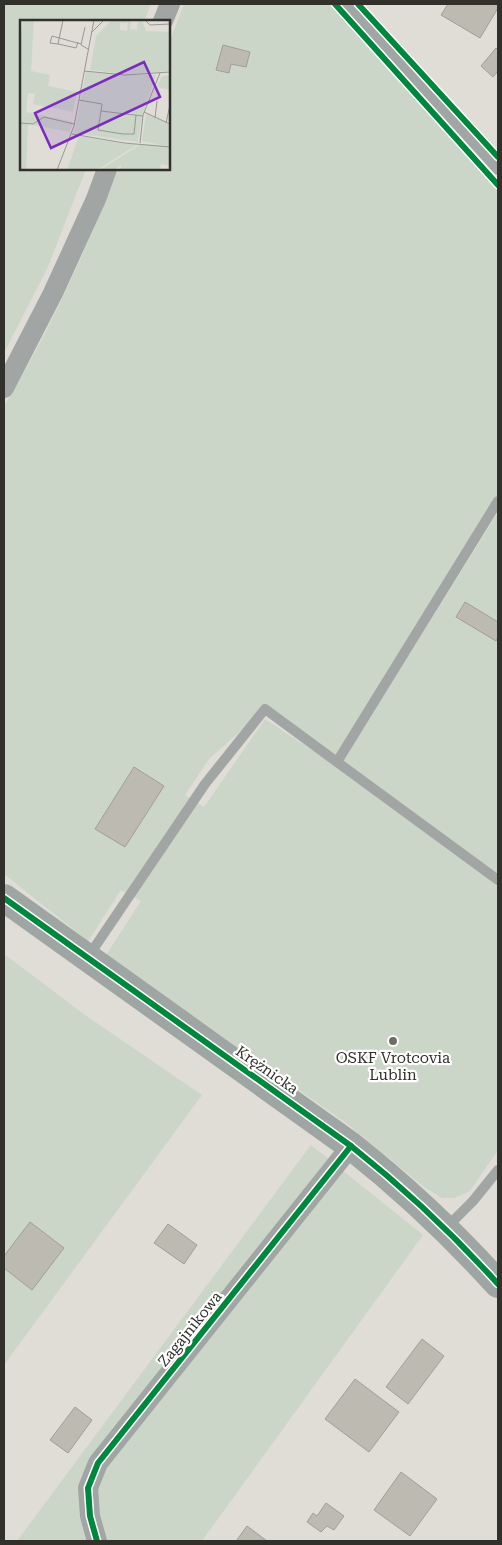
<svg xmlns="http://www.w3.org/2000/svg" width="502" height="1545" font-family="'Roboto Serif',serif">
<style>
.green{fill:#cbd6c8}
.building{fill:#bdbab1;stroke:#a09e99}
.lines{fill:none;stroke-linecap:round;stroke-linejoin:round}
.lane{stroke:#a1a6a5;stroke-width:10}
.street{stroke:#a1a6a5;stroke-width:20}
.secondary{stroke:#9fa5a3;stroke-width:28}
.cycleway-casing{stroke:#fff;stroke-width:9}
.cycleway{stroke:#00873e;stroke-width:6}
.poi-dot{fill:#6f6d67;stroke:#fff;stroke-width:2}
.labels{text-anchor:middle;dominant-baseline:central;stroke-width:4.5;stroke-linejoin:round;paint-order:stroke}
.poi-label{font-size:15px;fill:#32302b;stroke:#fff}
.street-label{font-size:15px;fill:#32302b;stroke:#fff}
.inset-road{fill:none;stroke:#9a9892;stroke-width:1}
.view{fill:#7b2cbf;fill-opacity:0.15;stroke:#7b2cbf;stroke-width:2.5}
.inset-edge{fill:none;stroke:#32302b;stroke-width:2.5}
</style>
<rect width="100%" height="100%" fill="#dfddd6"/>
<g class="green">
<path d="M4,4H151L144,21H21V169H86L47,269L4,353Z"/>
<path d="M184,4H330L498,191V498L337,762L265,709L209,759L185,795L204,807L265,719L339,768L498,512V1150L470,1191L454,1198H442L424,1187L346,1123L106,955L141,901L121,890L88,941L4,874V406C50,332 86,250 118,169H169V43Z"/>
<path d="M4,954L85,1015L202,1095L4,1365Z"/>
<path d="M311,1145L423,1235L202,1541H17Z"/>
</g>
<g class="building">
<path d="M448,4H498V8L480,38L441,15Z"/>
<path d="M223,45L250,52L246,67L231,64L229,73L216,70Z"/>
<path d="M496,48L498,50V71L493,77L481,66Z"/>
<path d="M465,602L498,622V637L496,641L456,617Z"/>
<path d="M134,767L164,786L125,847L95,829Z"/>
<path d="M30,1222L64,1248L32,1290L4,1268V1256Z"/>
<path d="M168,1224L197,1245L184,1264L154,1243Z"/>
<path d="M422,1339L444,1356L408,1404L386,1387Z"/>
<path d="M355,1379L399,1412L369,1452L325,1419Z"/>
<path d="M75,1407L92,1420L68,1453L50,1440Z"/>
<path d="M401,1472L437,1499L410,1536L374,1510Z"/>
<path d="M326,1503L344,1516L334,1530L327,1526L321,1532L307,1522L313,1513L317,1516Z"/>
<path d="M247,1526L267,1541H236Z"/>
</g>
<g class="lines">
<g class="lane">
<path d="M347,4L498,170"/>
<path d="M337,762L498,880"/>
<path d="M88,957L205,784L265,709L337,762L498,501"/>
<path d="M446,1228L473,1201L498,1170"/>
</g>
<g class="street">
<path d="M163,21L170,4"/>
<path d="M4,388L53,293L96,199L107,169"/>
<path d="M97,1541L90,1516L88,1488L98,1463L351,1146"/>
</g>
<path class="secondary" d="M4,898L351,1146C404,1188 453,1234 498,1284"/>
<g class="cycleway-casing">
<g id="cycleway">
<path d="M335,4L498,185"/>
<path d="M358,4L498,157"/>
<path d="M4,898L351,1146C404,1188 453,1234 498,1284"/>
<path d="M97,1541L90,1516L88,1488L98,1463L351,1146"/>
</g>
</g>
<use href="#cycleway" class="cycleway"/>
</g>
<circle class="poi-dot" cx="393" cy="1041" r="5"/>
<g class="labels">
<g class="poi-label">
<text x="393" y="1058">OSKF Vrotcovia<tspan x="393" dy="17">Lublin</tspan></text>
</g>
<g class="street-label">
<text transform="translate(267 1070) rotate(35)">Krężnicka</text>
<text transform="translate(190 1329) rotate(-51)">Zagajnikowa</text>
</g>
</g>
<g transform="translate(20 20)">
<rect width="150" height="150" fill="#dfddd6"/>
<path d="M3,0H14L11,51L30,55L28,66L57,72L53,92L13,84L15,74L8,73L6,92L53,102L50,112L8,104L6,150H0V31ZM92,0H107V3H100V10L107,11L108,0H111L110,9L117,10L118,0H122L126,11L150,12V51L106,54L70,50L76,16ZM66,52L136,55L122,95L118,122L54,113ZM150,55V70L137,67L142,56ZM126,94L150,104V146L141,144L140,150H101V145L95,150H80L121,124L141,125L122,121ZM59,116L104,124H118L77,150H47Z" fill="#cbd6c8"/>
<path class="inset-road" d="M43,0L38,24L56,28L58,22M125,0L130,5L150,4M65,7L61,25L68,29M71,13L84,0M38,24L30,23L32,16L61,24M64,51L105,55L150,52M59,80L82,84L81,91L123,96M81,91L78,110L103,114H114L116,95M124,92L150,104M135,98L137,81M0,103L13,104L24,97L54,104M146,103L150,85M52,114L104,123L150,127M120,123L123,95L140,53M37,150L54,106L74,0"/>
<path class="view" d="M124,42L140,77L31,128L15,93Z"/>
<rect width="150" height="150" class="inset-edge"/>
</g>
<rect width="502" height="1545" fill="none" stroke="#32302b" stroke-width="10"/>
</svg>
